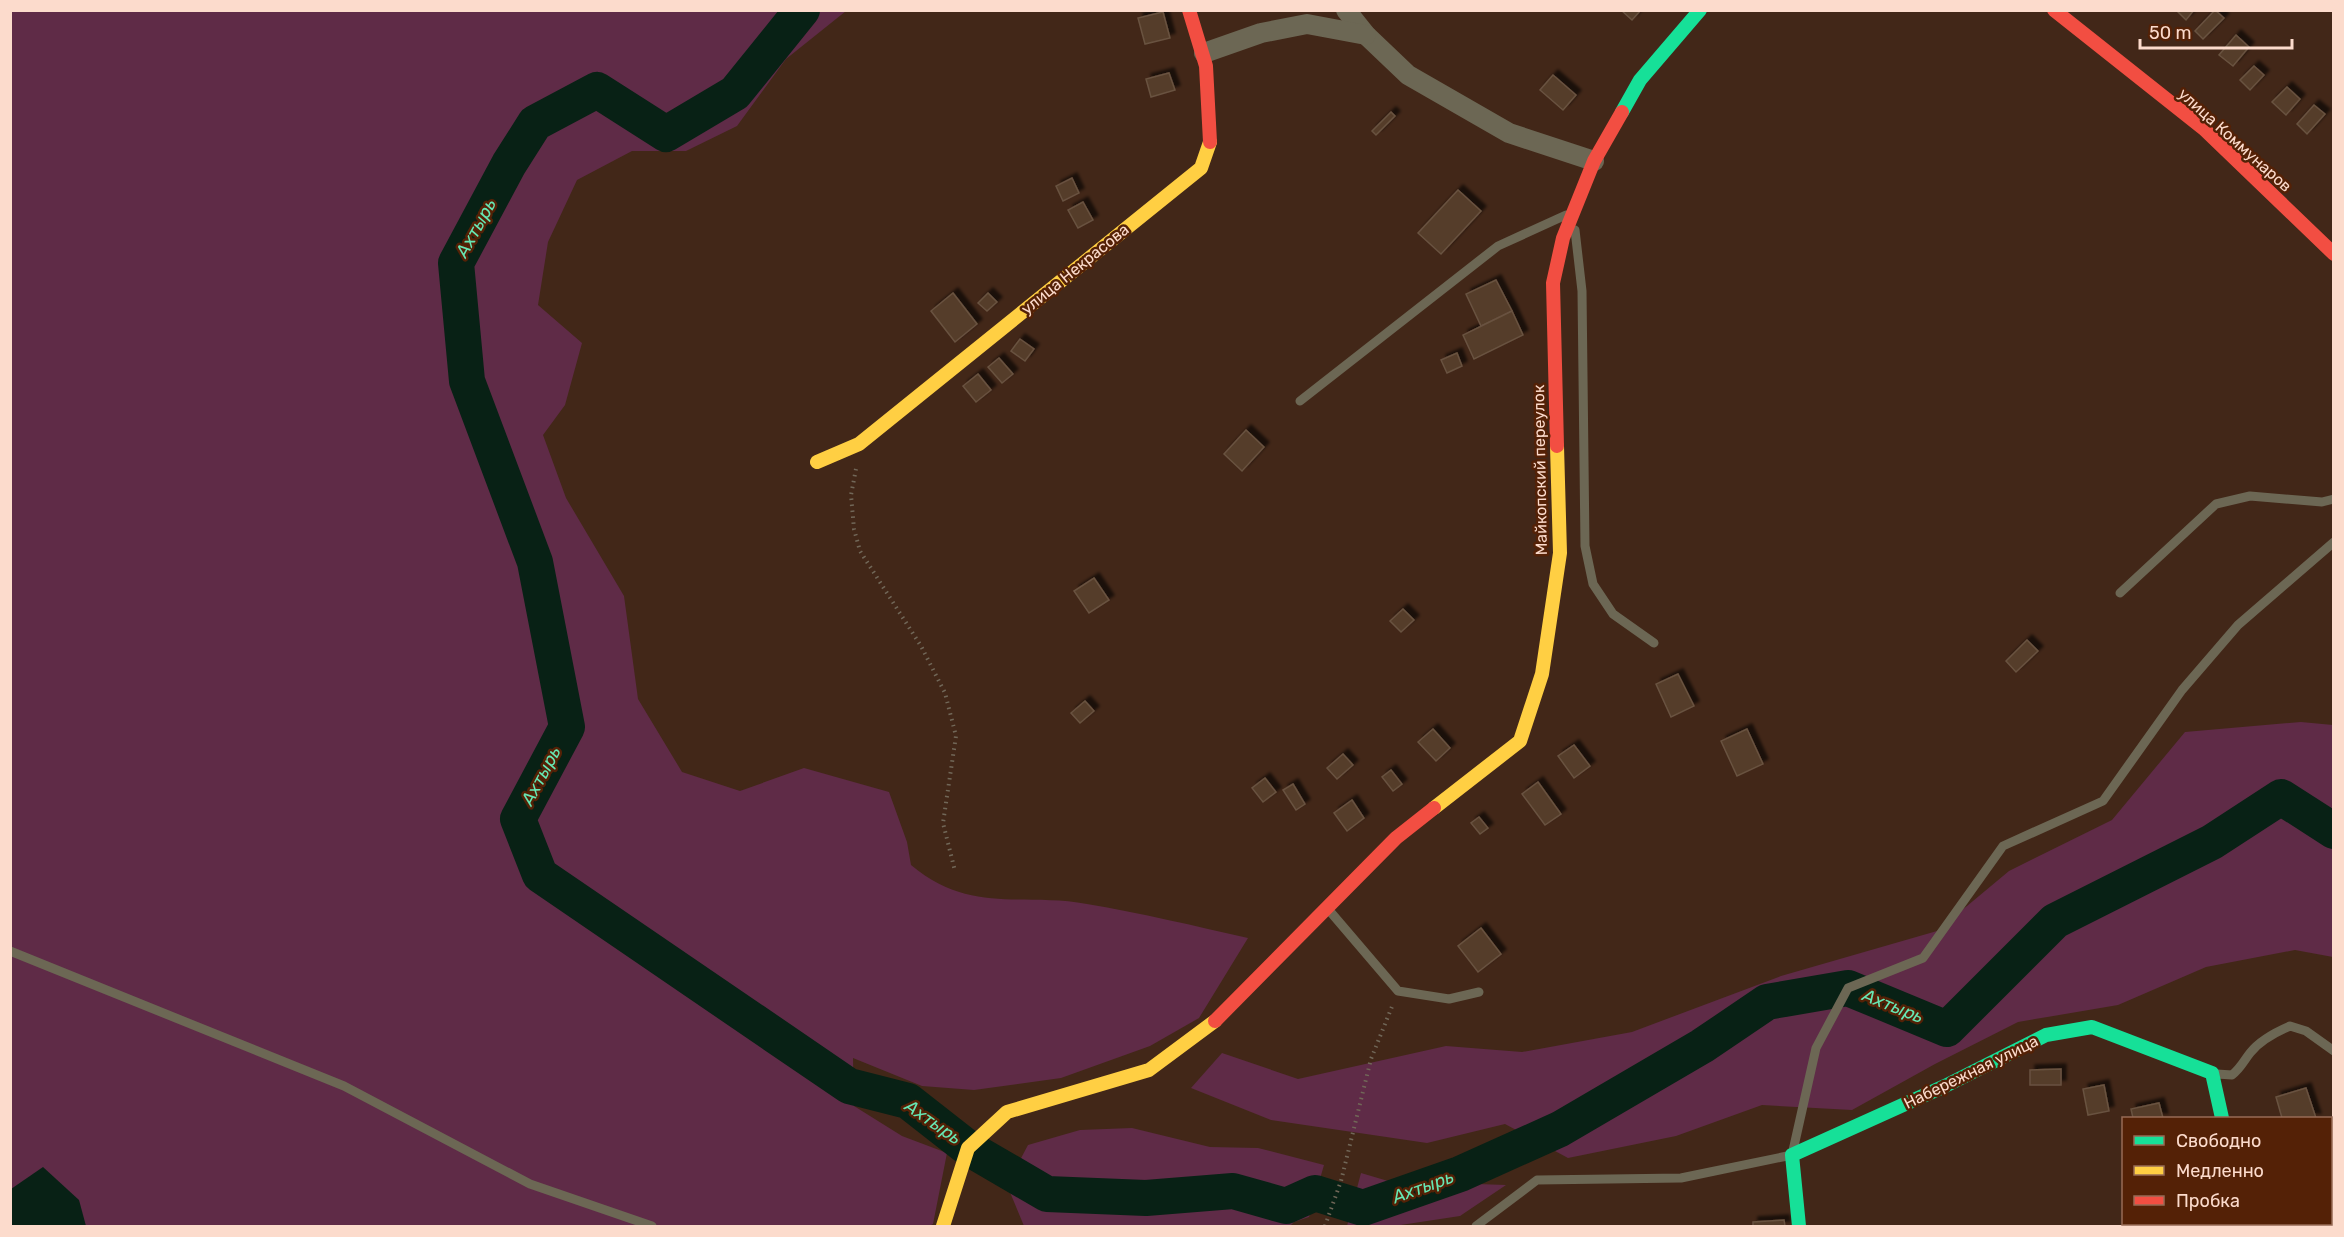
<svg xmlns="http://www.w3.org/2000/svg" width="2344" height="1237" font-family="Rubik,sans-serif">
<style>
.green{fill:#5f2b47}
.water{fill:#082115}
.lines{fill:none;stroke-linecap:round;stroke-linejoin:round}
.river{stroke:#082115;stroke-width:36}
.building{fill:#553e2a;stroke:#695240;stroke-width:1.5;filter:url(#shadow)}
.path{stroke:#716758;stroke-width:4;stroke-dasharray:1.5 4.5;stroke-linecap:butt}
.lane{stroke:#6c6754;stroke-width:9}
.street{stroke:#6c6754;stroke-width:20}
.fast{stroke:#16e098;stroke-width:14}
.slow{stroke:#ffcf43;stroke-width:14}
.jam{stroke:#f24e42;stroke-width:14}
.labels{text-anchor:middle;dominant-baseline:central;stroke-width:5;stroke-linejoin:round;paint-order:stroke}
.street-label{font-size:16px;fill:#fcdbcc;stroke:#542106}
.water-label{font-size:18px;font-style:italic;fill:#66e7b4;stroke:#542106}
</style>
<defs>
<filter id="shadow"><feDropShadow dx="5" dy="-5" stdDeviation="1.5" flood-color="#0009"/></filter>
</defs>
<rect width="100%" height="100%" fill="#422718"/>
<g class="green">
<path d="M10,11H846L786,59L737,126L686,151H632L577,180L548,242L538,305L582,343L565,405L543,435L566,498L624,596L638,699L682,772L740,791L804,768L889,792L907,842L911,865C971,915 1021,892 1087,904C1141,913 1195,926 1248,938L1199,1018L1150,1046L1061,1078L974,1090L922,1086L853,1058L854,1106L902,1136L947,1153L933,1224L929,1226H11Z"/>
<path d="M2301,722L2333,725V957L2295,950L2206,967L2118,1005L2018,1022L1935,1064L1852,1110L1762,1105L1676,1136L1568,1158L1505,1124L1427,1143L1271,1120L1191,1088L1222,1053L1298,1079L1446,1046L1522,1052L1632,1032L1781,976L1937,931L2009,871L2112,820L2185,732Z"/>
<path d="M1132,1128L1210,1147L1258,1148L1324,1165L1309,1217L1294,1222L1290,1226H1024L1007,1185L1028,1145L1080,1130Z"/>
<path d="M1361,1173L1388,1181L1506,1185L1460,1216L1394,1226H1347Z"/>
</g>
<path class="water" d="M43,1167L79,1200L86,1226H11V1189Z"/>
<g class="lines">
<path class="river" d="M802,10L735,93L666,134L597,90L535,123L509,164L456,263L467,381L535,562L567,727L518,819L540,875L849,1086L908,1101L968,1148L1047,1194L1146,1198L1233,1191L1286,1206L1315,1193L1363,1208L1460,1174L1560,1129L1702,1046L1767,1002L1848,988L1947,1029L2055,921L2212,842L2281,797L2334,831"/>
</g>
<g class="building">
<path d="M1621,10H1641L1632,20Z"/>
<path d="M2176,10H2194L2186,20Z"/>
<path d="M2215,10L2224,18L2203,39L2195,31Z"/>
<path d="M1163,12L1170,38L1145,44L1138,18Z"/>
<path d="M2236,35L2249,47L2233,66L2219,55Z"/>
<path d="M2254,66L2264,75L2250,90L2240,80Z"/>
<path d="M1169,73L1175,90L1151,97L1146,79Z"/>
<path d="M1553,75L1576,95L1563,110L1540,90Z"/>
<path d="M2287,87L2300,99L2286,115L2272,102Z"/>
<path d="M2314,105L2325,114L2307,134L2297,124Z"/>
<path d="M1391,112L1395,116L1376,135L1372,131Z"/>
<path d="M1072,178L1079,193L1063,201L1056,186Z"/>
<path d="M1458,190L1481,211L1441,254L1418,233Z"/>
<path d="M1083,202L1093,220L1078,228L1068,210Z"/>
<path d="M1496,280L1512,311L1481,326L1466,294Z"/>
<path d="M953,293L977,324L955,342L931,311Z"/>
<path d="M988,293L997,302L987,311L978,303Z"/>
<path d="M1512,311L1523,335L1474,359L1463,335Z"/>
<path d="M1020,339L1034,349L1025,361L1011,351Z"/>
<path d="M1457,353L1462,366L1447,373L1441,360Z"/>
<path d="M999,358L1013,374L1002,383L988,367Z"/>
<path d="M978,374L991,390L976,402L963,386Z"/>
<path d="M1246,430L1264,447L1242,471L1224,454Z"/>
<path d="M1094,578L1109,600L1089,613L1074,591Z"/>
<path d="M1403,609L1414,620L1401,632L1390,621Z"/>
<path d="M2027,640L2038,651L2016,672L2006,661Z"/>
<path d="M1678,674L1694,706L1671,717L1656,684Z"/>
<path d="M1085,701L1094,711L1080,723L1071,713Z"/>
<path d="M1433,729L1450,748L1436,761L1418,742Z"/>
<path d="M1747,729L1763,764L1737,776L1721,741Z"/>
<path d="M1574,745L1590,766L1574,778L1558,756Z"/>
<path d="M1343,754L1353,765L1337,779L1327,768Z"/>
<path d="M1391,770L1402,784L1393,791L1382,777Z"/>
<path d="M1265,778L1276,792L1263,802L1252,788Z"/>
<path d="M1538,782L1561,814L1545,825L1522,794Z"/>
<path d="M1293,784L1305,804L1296,810L1283,790Z"/>
<path d="M1352,800L1364,818L1347,831L1334,813Z"/>
<path d="M1479,817L1488,828L1480,834L1471,823Z"/>
<path d="M1481,928L1501,954L1478,972L1458,946Z"/>
<path d="M2061,1069V1085H2030V1070Z"/>
<path d="M2104,1085L2109,1111L2088,1115L2083,1089Z"/>
<path d="M2306,1088L2316,1118H2282L2276,1097Z"/>
<path d="M2159,1103L2163,1118H2133L2131,1109Z"/>
<path d="M1784,1220L1785,1226H1753V1222Z"/>
</g>
<g class="lines">
<g class="path">
<path d="M856,469L851,495L854,529L860,551L921,646L945,693L956,736L943,823L955,871"/>
<path d="M1325,1226L1341,1181L1371,1059L1393,1004"/>
</g>
<g class="lane">
<path d="M1575,230L1582,291L1585,546L1593,584L1613,614L1654,643"/>
<path d="M1300,401L1498,246L1566,215"/>
<path d="M2120,593L2216,504L2250,496L2322,502L2334,499"/>
<path d="M1328,909L1398,991L1449,999L1479,992"/>
<path d="M10,951L344,1086L530,1184L652,1226"/>
<path d="M2217,1074L2232,1075C2241,1068 2243,1062 2250,1053C2260,1040 2276,1032 2290,1026L2306,1031L2334,1051"/>
<path d="M1476,1226L1537,1180L1681,1178L1792,1155L1816,1048L1848,988L1923,958L2003,846L2103,801L2182,690L2238,625L2334,542"/>
</g>
<g class="street">
<path d="M1346,10L1366,35L1408,75L1509,133L1594,161"/>
<path d="M1204,53L1261,33L1307,24L1366,35"/>
<path d="M2244,1224V1226"/>
</g>
<g class="fast">
<path d="M1622,112L1640,80L1700,10"/>
<path d="M1799,1226L1792,1155L1945,1086L2046,1035L2092,1027L2212,1073L2222,1118"/>
</g>
<g class="slow">
<path d="M817,462L859,444L1201,168L1210,142"/>
<path d="M1434,808L1520,741L1542,674L1560,553L1557,446"/>
<path d="M943,1226L968,1148L1007,1112L1149,1070L1215,1021"/>
</g>
<g class="jam">
<path d="M1189,10L1206,66L1210,142"/>
<path d="M2054,10L2204,129L2334,254"/>
<path d="M1557,446L1553,283L1563,238L1594,161L1622,112"/>
<path d="M1215,1021L1396,838L1434,808"/>
</g>
</g>
<g class="labels">
<g class="street-label">
<text transform="translate(2235 140) rotate(42)">улица Коммунаров</text>
<text transform="translate(1075 269) rotate(-39)">улица Некрасова</text>
<text transform="translate(1540 470) rotate(-91)">Майкопский переулок</text>
<text transform="translate(1971 1072) rotate(-26)">Набережная улица</text>
</g>
<g class="water-label">
<text transform="translate(476 228) rotate(-61)">Ахтырь</text>
<text transform="translate(541 776) rotate(-62)">Ахтырь</text>
<text transform="translate(1893 1006) rotate(22)">Ахтырь</text>
<text transform="translate(933 1122) rotate(35)">Ахтырь</text>
<text transform="translate(1423 1187) rotate(-20)">Ахтырь</text>
</g>
</g>
<rect width="2344" height="1237" fill="none" stroke="#fcdbcc" stroke-width="24"/>
<rect x="2122" y="1117" width="210" height="108" fill="#542106" stroke="#976b55" stroke-width="1.5"/>
<rect x="2134" y="1136" width="30" height="9" fill="#16e098" stroke="#976b55" stroke-width="1.5"/>
<text x="2176" y="1147" font-size="18" fill="#fcdbcc">Свободно</text>
<rect x="2134" y="1166" width="30" height="9" fill="#ffcf43" stroke="#976b55" stroke-width="1.5"/>
<text x="2176" y="1177" font-size="18" fill="#fcdbcc">Медленно</text>
<rect x="2134" y="1196" width="30" height="9" fill="#f24e42" stroke="#976b55" stroke-width="1.5"/>
<text x="2176" y="1207" font-size="18" fill="#fcdbcc">Пробка</text>
<path d="M2140 39v9h152v-9" fill="none" stroke="#fcdbcc" stroke-width="3"/>
<text x="2149" y="39" font-size="18" fill="#fcdbcc" stroke="#542106" stroke-width="4.5" paint-order="stroke">50 m</text>
</svg>
